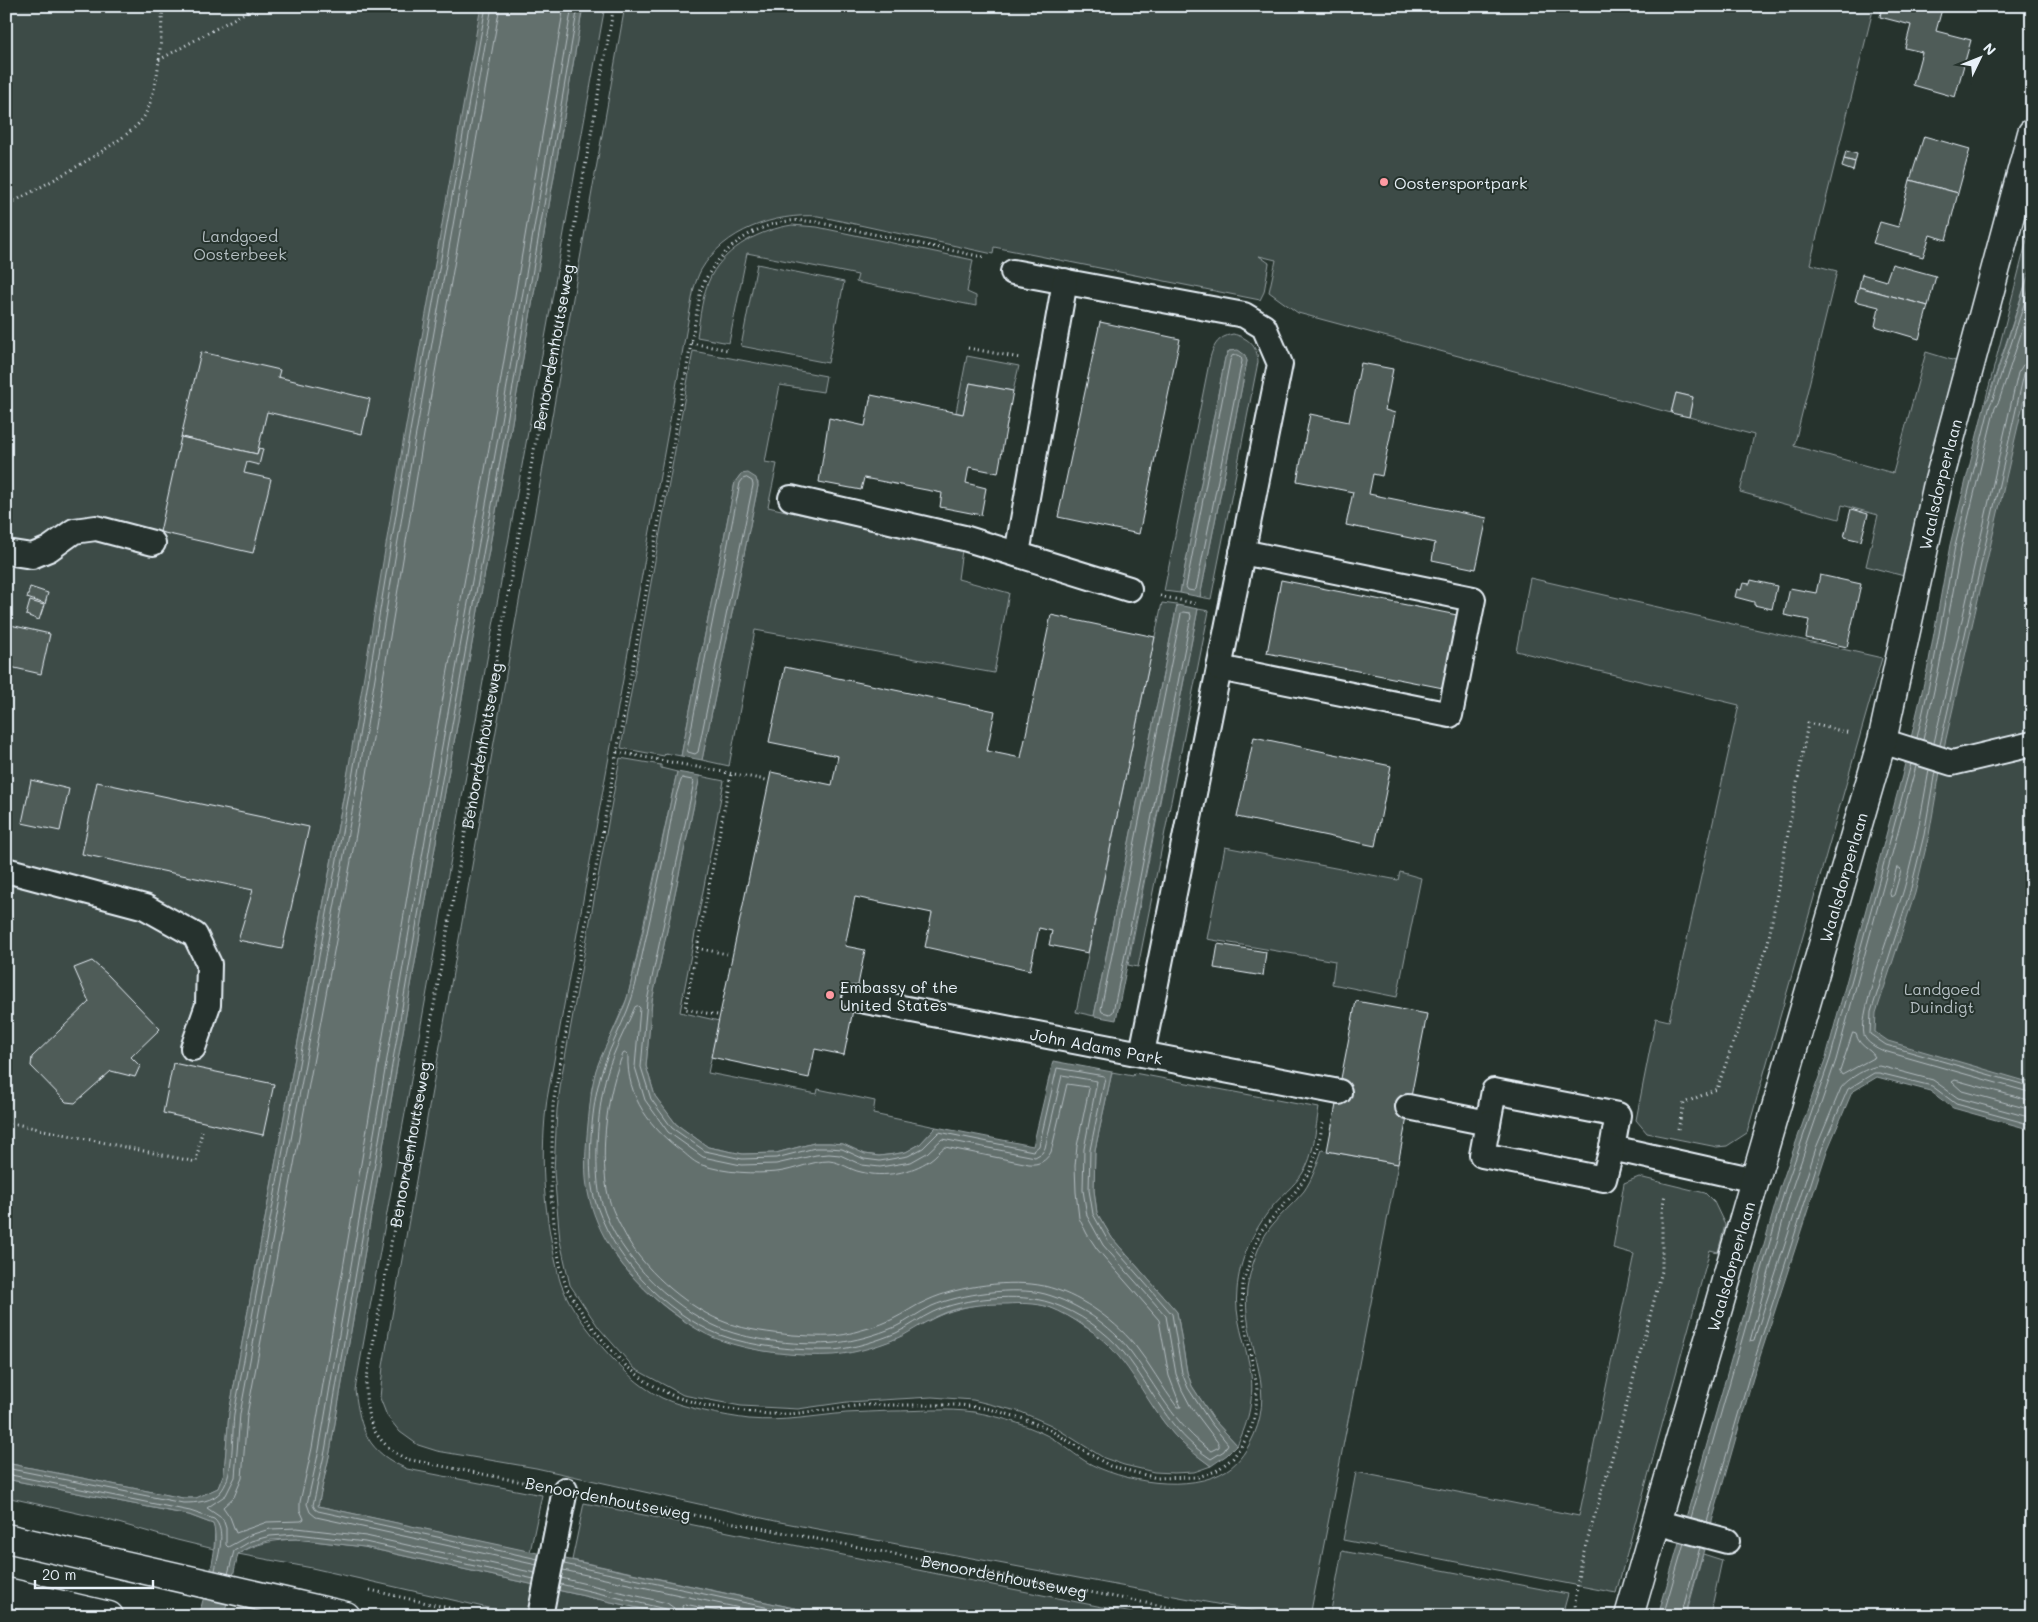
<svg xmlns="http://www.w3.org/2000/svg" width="2038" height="1622" font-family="Mali,sans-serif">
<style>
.green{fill:#3e4b47;stroke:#939ea0}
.water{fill:#636f6d;stroke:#98a3a5}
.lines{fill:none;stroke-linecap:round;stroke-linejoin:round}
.shore{stroke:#b3bdc0;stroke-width:1}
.building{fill:#505c59;stroke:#e8f1f8}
.lane-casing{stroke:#e8f1f8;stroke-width:28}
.street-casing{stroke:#e8f1f8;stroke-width:31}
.primary-casing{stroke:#e8f1f8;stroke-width:31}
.path{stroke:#e8f1f8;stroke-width:3;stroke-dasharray:1 4;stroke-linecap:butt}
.lane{stroke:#26332d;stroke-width:24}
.street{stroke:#26332d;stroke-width:28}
.primary{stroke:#26332d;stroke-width:28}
.poi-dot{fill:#ff9aa2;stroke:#26332d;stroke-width:2}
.labels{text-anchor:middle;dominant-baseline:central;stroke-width:4;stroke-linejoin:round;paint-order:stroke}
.poi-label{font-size:16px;fill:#e8f1f8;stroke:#26332d;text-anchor:start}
.park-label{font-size:16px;fill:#b5bfc3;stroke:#26332d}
.street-label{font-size:16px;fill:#e8f1f8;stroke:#26332d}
</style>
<rect width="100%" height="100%" fill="#26332d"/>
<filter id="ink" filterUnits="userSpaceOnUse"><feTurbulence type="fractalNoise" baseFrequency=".02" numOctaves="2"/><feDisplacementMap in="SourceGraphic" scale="10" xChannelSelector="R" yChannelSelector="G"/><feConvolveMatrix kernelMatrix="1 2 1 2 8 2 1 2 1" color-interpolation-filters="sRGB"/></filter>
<g filter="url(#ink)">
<g class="green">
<path d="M6,6H515L347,777L229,1413L224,1473L218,1488L197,1498H183L6,1463Z"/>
<path d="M583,6H605L355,1390C361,1432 367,1451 407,1469L542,1495L530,1552L318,1506L330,1452L437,836L509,440Z"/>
<path d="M625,6H1874L1810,264L1837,271L1794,446L1893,473L1926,352L1962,363L1904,576L1866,566L1878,515L1842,505L1839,519L1740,492L1754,435L1689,417L1693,397L1676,393L1671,413L1298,313L1269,292L1276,260L1259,256L1269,263L1264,292L1260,300L994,247L993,254L818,216C775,213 724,230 701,270C698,275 696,282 694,288L547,1099C540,1152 543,1206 555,1259C557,1267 558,1276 561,1284C570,1308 587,1328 603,1348C620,1367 638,1386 662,1398C684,1408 725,1416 749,1419C782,1422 814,1416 846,1413C861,1412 876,1412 891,1411C919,1411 947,1408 974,1412C997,1416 1021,1423 1042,1433C1058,1440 1071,1452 1085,1461C1121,1482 1191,1494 1227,1470C1240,1462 1248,1448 1254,1435C1277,1383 1241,1340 1247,1289C1250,1270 1258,1245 1269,1229C1279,1215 1294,1204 1304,1191C1313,1178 1317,1164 1322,1150L1398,1164L1310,1616L1275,1615L780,1522L536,1468L437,1451L418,1445L400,1432L387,1416L380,1398L383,1366Z"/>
<path d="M2032,220V264L1988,398L1985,402Z"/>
<path d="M792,225L817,227L973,260L967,292L976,296V306L856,282L858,275L747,253L729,343L697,337C700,317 702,294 711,276C727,246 761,230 792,225Z"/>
<path d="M757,264L844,282L828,363L741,346Z"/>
<path d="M1233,334C1247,337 1258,346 1258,362L1211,599L1200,597L1247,361C1243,352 1240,349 1229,351L1225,358L1180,593L1164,591L1210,358C1214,344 1218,337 1233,334Z"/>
<path d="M693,351L826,376L823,392L780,385L765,462L777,464L768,507L962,550L958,579L1009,593L994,673L755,630L729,766L702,760L758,486V482L741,474L735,482L681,756L665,753L664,756L621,748Z"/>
<path d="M2032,352V1115L1832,1061Z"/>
<path d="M967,356L1019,366L1013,391L970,383L963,414L956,412Z"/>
<path d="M1530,578L1882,658L1747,1133L1727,1146L1717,1147L1647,1133L1636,1120L1656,1018L1669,1021L1739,705L1516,651Z"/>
<path d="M1162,603L1177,605L1094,1016L1076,1012Z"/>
<path d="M1198,609L1209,611L1138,967L1128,965Z"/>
<path d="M620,758L661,765V768L677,772L628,996L597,1068L591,1092L617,1258C675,1331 741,1362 835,1351C853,1349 870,1348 887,1342C904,1336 918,1325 934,1318C963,1303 1018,1297 1049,1307C1062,1311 1074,1319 1085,1327C1092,1331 1099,1335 1104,1339C1133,1364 1147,1403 1171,1431C1183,1445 1197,1455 1211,1466L1194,1472L1174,1473L1154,1472L1124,1465L1104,1458L1051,1425L1021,1412L973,1400L932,1397L847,1402L798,1409L741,1406L683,1395L635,1369L599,1328L570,1285L560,1241L554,1172L557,1110L562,1074Z"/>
<path d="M700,776L724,781L680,1012L719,1021L708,1073L817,1094L818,1089L875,1101L873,1114L936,1127L920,1144L906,1152L895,1154L879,1156L865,1154L843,1144L830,1143H814L776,1153L743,1154L708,1147L676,1124L655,1096L646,1066L652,1001Z"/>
<path d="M1225,847L1398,880L1400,872L1421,878L1397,997L1332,984L1335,961L1207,939Z"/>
<path d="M1112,1072L1133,1076L1134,1073L1319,1108C1315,1129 1315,1155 1302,1174C1294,1186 1281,1196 1272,1207C1253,1231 1239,1260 1237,1290C1234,1317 1245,1342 1250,1368C1255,1395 1249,1422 1237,1445L1214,1420L1192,1386L1187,1372L1177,1312L1112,1238L1097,1213L1094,1190L1095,1150Z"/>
<path d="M1639,1177L1705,1193L1714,1202L1725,1225L1718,1252L1710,1250L1616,1593L1343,1540L1356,1472L1579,1516L1634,1254L1613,1248L1624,1183Z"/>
<path d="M6,1479L189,1515L213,1524L215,1529L214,1549L177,1540L108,1520L6,1497Z"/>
<path d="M584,1503L1147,1616H831L572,1560Z"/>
<path d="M296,1539L364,1547L674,1616H523L312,1568L238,1554C257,1543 274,1540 296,1539Z"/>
<path d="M1342,1551L1568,1594L1562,1616H1330Z"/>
<path d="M1703,1554L1722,1560L1710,1616H1686Z"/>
</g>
<g class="water">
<path d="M481,6H583L509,440L437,836L330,1452L318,1506L831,1616H674L364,1547L296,1539L271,1540L252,1546L238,1554L224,1616H199C204,1592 221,1546 213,1524L189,1515L6,1479V1463L183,1498H196L218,1488L224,1473L229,1413L346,783L404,437Z"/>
<path d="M2032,264V365L1945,743L1929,835L1915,893L1876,1013L1875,1032L1888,1041L2032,1083V1130L1953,1108L1930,1091L1877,1077L1852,1092L1827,1151L1753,1378L1685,1616H1658L1780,1188L1826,1057L1902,776L1928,666L1950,545L1985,403L1989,398Z"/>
<path d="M1238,350L1245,355L1247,361L1200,597L1180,593L1225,358L1229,351Z"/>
<path d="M748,473L756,478L758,486L702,760L681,756L735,482L741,474Z"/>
<path d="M1177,605L1198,609L1116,1020L1094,1016Z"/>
<path d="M677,772L700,776L652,1001L646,1066L655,1096L676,1124L708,1147L743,1154L776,1153L814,1143H830L843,1144L865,1154L879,1156L895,1154L906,1152L920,1144L936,1127L1033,1146L1053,1061L1112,1072L1095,1150L1094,1190L1097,1213L1112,1238L1177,1312L1187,1372L1192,1386L1214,1420L1237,1445L1227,1455L1211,1466C1196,1455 1181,1444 1170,1430C1139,1392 1129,1356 1086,1327C1074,1319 1062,1312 1049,1307C1035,1303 1021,1303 1006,1304C986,1304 966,1305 947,1312C931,1318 918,1327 904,1335C883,1345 857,1353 834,1355C799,1357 752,1352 720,1340C700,1333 684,1321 668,1309C631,1281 600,1243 589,1197C583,1173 586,1148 588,1124C590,1106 591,1088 596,1070C605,1043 622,1019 629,991C647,919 661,845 677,772Z"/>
</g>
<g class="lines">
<g class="shore">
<path d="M492,6L415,439L357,785L240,1414L235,1477L226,1495L207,1508L223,1519L226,1528V1545L228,1547L250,1535L270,1529L297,1528L366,1536L535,1573"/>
<path d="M500,6L423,440L365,786L247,1415L242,1478L234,1497L223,1507L230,1517L236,1533L267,1522L301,1521L304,1519L300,1510V1502L312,1448L418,833L491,437L564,6"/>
<path d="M1237,355L1241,357L1242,361L1196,589L1194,591L1188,590L1186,587L1230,360L1232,356Z"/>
<path d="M747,478L752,481L753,485L698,752L695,754L688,752L687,750L740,483L743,479Z"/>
<path d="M1183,612L1190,613L1191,616L1123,964L1113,1012L1110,1014L1102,1012L1101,1009L1181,614Z"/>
<path d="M1917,738L1933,667L1955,546L1990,405L1993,399L2032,280"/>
<path d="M1923,740L1939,668L1961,548L1995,408L1999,401L2032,300"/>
<path d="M1934,743L2018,373L2023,365L2032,363"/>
<path d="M1940,745L2024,374L2027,370L2032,369"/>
<path d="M1916,766L1836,1060L1791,1191L1750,1341L1754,1340L1816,1148L1841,1088C1847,1079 1869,1066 1880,1066L1933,1080L1958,1098L2032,1118"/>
<path d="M1929,770C1922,810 1915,850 1904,889C1896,917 1858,1012 1864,1035C1866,1043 1877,1048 1884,1051L2032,1093"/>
<path d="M1935,771L1924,835L1910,892L1871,1012L1870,1034L1886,1045L2032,1087"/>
<path d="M682,778L692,780L694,782L647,1001L641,1067L651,1099L672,1128L705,1151L742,1159L776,1158L815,1148H829L842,1149L864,1159L880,1161L908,1156L923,1148L939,1132L1033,1151L1039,1146L1057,1068L1104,1076L1105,1078L1090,1150L1089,1190L1093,1214L1108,1241L1172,1314L1182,1373L1188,1388L1210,1422L1228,1444L1224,1451L1211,1459C1167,1430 1155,1392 1124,1353C1106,1331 1078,1312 1051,1303C1019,1292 963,1298 933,1312C920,1318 909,1327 896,1333C877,1341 854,1348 833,1350C799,1351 752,1347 720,1335C663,1312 611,1257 594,1197C587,1171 591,1118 597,1090C604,1052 628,1020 636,983C646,936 657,889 667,842C671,821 674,797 682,778Z"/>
<path d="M1897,868H1900L1901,871L1894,895L1891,897L1890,894Z"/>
<path d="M638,1006L640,1008L635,1067L645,1100L668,1132L703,1157L741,1165L776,1164L816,1155L829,1154L840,1155L862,1165L880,1167L911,1162L927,1153L942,1139L1035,1157L1042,1153L1045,1148L1062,1075L1097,1081L1084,1149L1083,1190L1087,1216L1103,1245L1166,1316L1176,1374L1182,1390L1191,1407L1219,1444V1447L1211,1451C1174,1425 1157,1387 1131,1352C1111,1325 1077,1303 1045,1294C1015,1286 960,1294 932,1306C919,1312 908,1321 895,1327C876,1335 855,1341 835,1343C804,1346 751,1341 722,1329C669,1307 609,1249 599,1191C594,1159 598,1104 607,1073C614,1050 626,1028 635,1007Z"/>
<path d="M1853,1033L1856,1034C1860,1048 1869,1047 1875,1057L1842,1075L1840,1072Z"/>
<path d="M626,1053L628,1055C626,1097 651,1129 683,1152C689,1157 695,1163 702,1165C725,1173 754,1174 777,1172C795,1170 811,1161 829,1161C841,1162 850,1170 861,1172C884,1178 911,1173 930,1160C936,1156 939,1151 945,1147L1029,1164C1039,1165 1046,1161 1051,1152L1067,1084L1088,1087L1089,1089L1077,1146L1075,1166L1076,1192L1079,1218L1087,1234L1097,1249L1159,1320L1169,1376L1181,1407H1177C1162,1387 1150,1364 1134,1344C1112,1318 1078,1294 1044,1286C1012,1279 958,1286 928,1300C915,1305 904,1314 891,1320C879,1326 865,1329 851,1333C833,1338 812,1336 793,1335C771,1333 747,1330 727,1323C691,1310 647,1273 628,1240C620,1225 610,1208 607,1190C600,1149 607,1092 623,1054Z"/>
<path d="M2032,1101L1955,1080L1952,1082L1962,1091L2032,1110"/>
<path d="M6,1468L183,1503C196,1503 214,1502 222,1490C234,1474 232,1434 234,1414L351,784L409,437L486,6"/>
<path d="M6,1474L190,1511L214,1519C227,1530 218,1557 215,1570"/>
<path d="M1691,1518L1785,1189L1830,1059L1911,764"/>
<path d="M1707,1522L1749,1377L1822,1149L1848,1089L1874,1073H1879L1932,1086L1956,1104L2032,1125"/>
<path d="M538,1559L318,1511L315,1509L313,1505L325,1451L432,835L504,439L578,6"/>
<path d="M564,1564L807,1616"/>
<path d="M537,1565L316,1517L310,1512L307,1504L319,1450L426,834L498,438L572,6"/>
<path d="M563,1570L777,1616"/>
<path d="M228,1574L234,1551L251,1541L270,1536L297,1534L365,1542L534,1579"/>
<path d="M561,1578L667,1603L674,1608L676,1616"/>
<path d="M560,1584L665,1609L669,1611L670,1616"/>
<path d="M684,1616L682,1606L685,1604L741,1616"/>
<path d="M1663,1616L1684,1543"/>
<path d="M1681,1616L1700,1547"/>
</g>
</g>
<g class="building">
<path d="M1882,6H1934L1942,9L1936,31L1971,40L1955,97L1913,85L1922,52L1905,48L1911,25L1880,17Z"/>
<path d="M1924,136L1970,149L1958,193L1910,180Z"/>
<path d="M1846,151L1857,154L1855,162L1844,159Z"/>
<path d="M1844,159L1855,162L1853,171L1842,167Z"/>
<path d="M1910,180L1958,193L1946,240L1930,235L1923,257L1873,243L1880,222L1898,227Z"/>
<path d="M1892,264L1936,276L1928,306L1859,287L1862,274L1886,281Z"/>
<path d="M1859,287L1928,306L1919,339L1875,326L1879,307L1855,301Z"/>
<path d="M1100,322L1180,339L1139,534L1058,517Z"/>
<path d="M201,352L280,370L278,377L370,399L362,434L267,412L257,454L181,437Z"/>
<path d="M1361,363L1393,369L1385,410L1395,413L1382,476L1373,474L1369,494L1487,518L1476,569L1432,560L1435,543L1346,525L1353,492L1297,481L1310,414L1349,422Z"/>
<path d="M970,383L1013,391L998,473L969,467L966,483L986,488L981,515L940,507L942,493L864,478L861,490L819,482L829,418L865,426L871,395L963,414Z"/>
<path d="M1676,393L1693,397L1689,417L1671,413Z"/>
<path d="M181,437L257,454L259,448L263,449L259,465L247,462L244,473L271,479L253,553L160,532Z"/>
<path d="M1851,509L1868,514L1861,541L1844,537Z"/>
<path d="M1820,575L1861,584L1847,647L1806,638L1809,620L1784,615L1790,588L1816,593Z"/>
<path d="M1281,580L1457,615L1443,688L1267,653Z"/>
<path d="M1751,580L1777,586L1772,609L1754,605V602L1735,597L1737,589L1741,590L1743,583L1750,584Z"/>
<path d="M30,587L48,593L45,604L27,598Z"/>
<path d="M30,601L44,605L39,620L26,615Z"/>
<path d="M1051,615L1155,637L1088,953L1049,945L1052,931L1039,928L1030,970L925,947L932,913L855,897L845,946L865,950L844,1055L815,1049L809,1078L711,1057L771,772L832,785L838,756L769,742L785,667L995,711L987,751L1021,758Z"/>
<path d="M6,624L50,634L41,674L6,666Z"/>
<path d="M1254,737L1391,766L1375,846L1237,817Z"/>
<path d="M31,780L69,789L60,831L22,823Z"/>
<path d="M97,782L309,827L282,949L238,940L253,890L82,854Z"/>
<path d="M1218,944L1266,952L1263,976L1214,968Z"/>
<path d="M92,961L107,974L160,1029L131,1057L140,1066L135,1077L111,1071L75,1103L66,1102L31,1066L32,1057L89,1002L74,968Z"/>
<path d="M1356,1001L1427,1014L1398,1164L1327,1151Z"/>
<path d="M173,1063L274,1084L263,1135L163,1113Z"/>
</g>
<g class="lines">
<g class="lane-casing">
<g id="lane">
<path d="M1013,272L1244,315L1264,327L1280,364L1142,1053"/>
<path d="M791,498L964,538L1129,589"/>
<path d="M6,552L32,556L49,549L74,531L96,528L153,543"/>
<path d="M1017,554L1065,281"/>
<path d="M1219,668L1450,715L1473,599L1242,552"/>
<path d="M1882,741L1952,763L2032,744"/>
<path d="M6,870L145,907L195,935L209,964L208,1005L193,1048"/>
<path id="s3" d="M855,999L1339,1092"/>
<path d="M1408,1107L1488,1123L1494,1091L1618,1115L1612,1148L1755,1180"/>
<path d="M1488,1123L1482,1155L1604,1179L1612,1148"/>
<path d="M1655,1522L1727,1541"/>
<path d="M540,1616L565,1490"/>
</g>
</g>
<g class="street-casing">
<g id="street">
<path id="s4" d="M1629,1616L1882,741L1937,488L2032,133"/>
</g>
</g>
<g class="primary-casing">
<g id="primary">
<path d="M6,1538L346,1616"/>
<path d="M6,1592L109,1616"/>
</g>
</g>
<g class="path">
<path d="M159,60L257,6"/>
<path d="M6,206C34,190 133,140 145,115C161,81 160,42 163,6"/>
<path d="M983,257L816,222C807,221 798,220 789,221C749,226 716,253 701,289L553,1104L551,1194L556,1243L561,1269L567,1289L586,1319L605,1343L626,1366L647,1382L673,1396L706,1406L768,1414H791L864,1405H961L990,1409L1024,1419L1050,1430L1110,1466L1157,1478L1198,1477L1216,1471L1233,1458L1244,1442L1252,1426L1256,1410L1257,1387L1242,1309L1243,1282L1260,1232L1295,1192L1310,1171L1317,1151L1323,1123"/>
<path d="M691,343L728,350"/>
<path d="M968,348L1020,358"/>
<path d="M1160,596L1198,604"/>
<path d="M617,752L766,780"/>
<path d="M697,948L727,954"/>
<path d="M717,1015L685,1009L731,774"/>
<path d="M6,1122L196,1162L202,1131"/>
<path d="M1678,1129L1684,1103L1717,1089L1768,943L1808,723L1850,733"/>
<path id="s1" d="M533,1484L406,1459C373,1441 365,1420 366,1383L614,6"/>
<path id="s2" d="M596,1496L1213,1616"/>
<path d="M370,1590L484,1616"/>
<path d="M1576,1616L1575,1603L1580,1565L1615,1447L1662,1271V1210L1665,1194"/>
</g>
<use href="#lane" class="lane"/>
<use href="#street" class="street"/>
<use href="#primary" class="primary"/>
</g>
</g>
<g class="poi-dot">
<circle cx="1384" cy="182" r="5"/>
<circle cx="830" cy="995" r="5"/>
</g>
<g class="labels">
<g class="poi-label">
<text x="1394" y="182">Oostersportpark</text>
<text x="840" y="986">Embassy of the<tspan x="840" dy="18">United States</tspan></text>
</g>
<g class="park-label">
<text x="240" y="235">Landgoed<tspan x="240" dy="18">Oosterbeek</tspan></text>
<text x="1942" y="988">Landgoed<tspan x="1942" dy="18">Duindigt</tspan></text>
</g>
<g class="street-label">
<text stroke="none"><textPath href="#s1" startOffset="1274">Benoordenhoutseweg</textPath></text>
<text stroke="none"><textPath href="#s4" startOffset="1174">Waalsdorperlaan</textPath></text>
<text stroke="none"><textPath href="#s1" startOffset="869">Benoordenhoutseweg</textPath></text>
<text stroke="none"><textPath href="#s4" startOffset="769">Waalsdorperlaan</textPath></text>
<text stroke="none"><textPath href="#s3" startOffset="246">John Adams Park</textPath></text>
<text stroke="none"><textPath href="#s1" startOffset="464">Benoordenhoutseweg</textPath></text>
<text stroke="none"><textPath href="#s4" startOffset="364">Waalsdorperlaan</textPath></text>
<text transform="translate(608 1498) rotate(11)">Benoordenhoutseweg</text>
<text stroke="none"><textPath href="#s2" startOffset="416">Benoordenhoutseweg</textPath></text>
</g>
</g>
<rect width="2038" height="1622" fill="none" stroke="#26332d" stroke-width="25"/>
<rect x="12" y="12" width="2013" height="1597" fill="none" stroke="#e8f1f8" stroke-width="2" filter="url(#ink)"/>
<g transform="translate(1980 58) rotate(47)" stroke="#26332d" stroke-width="4" paint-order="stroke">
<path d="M0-4L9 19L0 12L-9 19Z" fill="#e8f1f8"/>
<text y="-8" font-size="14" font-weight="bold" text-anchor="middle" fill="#e8f1f8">N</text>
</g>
<path d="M35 1580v8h118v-8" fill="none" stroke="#e8f1f8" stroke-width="2.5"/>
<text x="42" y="1580" font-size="15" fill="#e8f1f8" stroke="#26332d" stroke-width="4" paint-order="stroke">20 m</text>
</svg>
